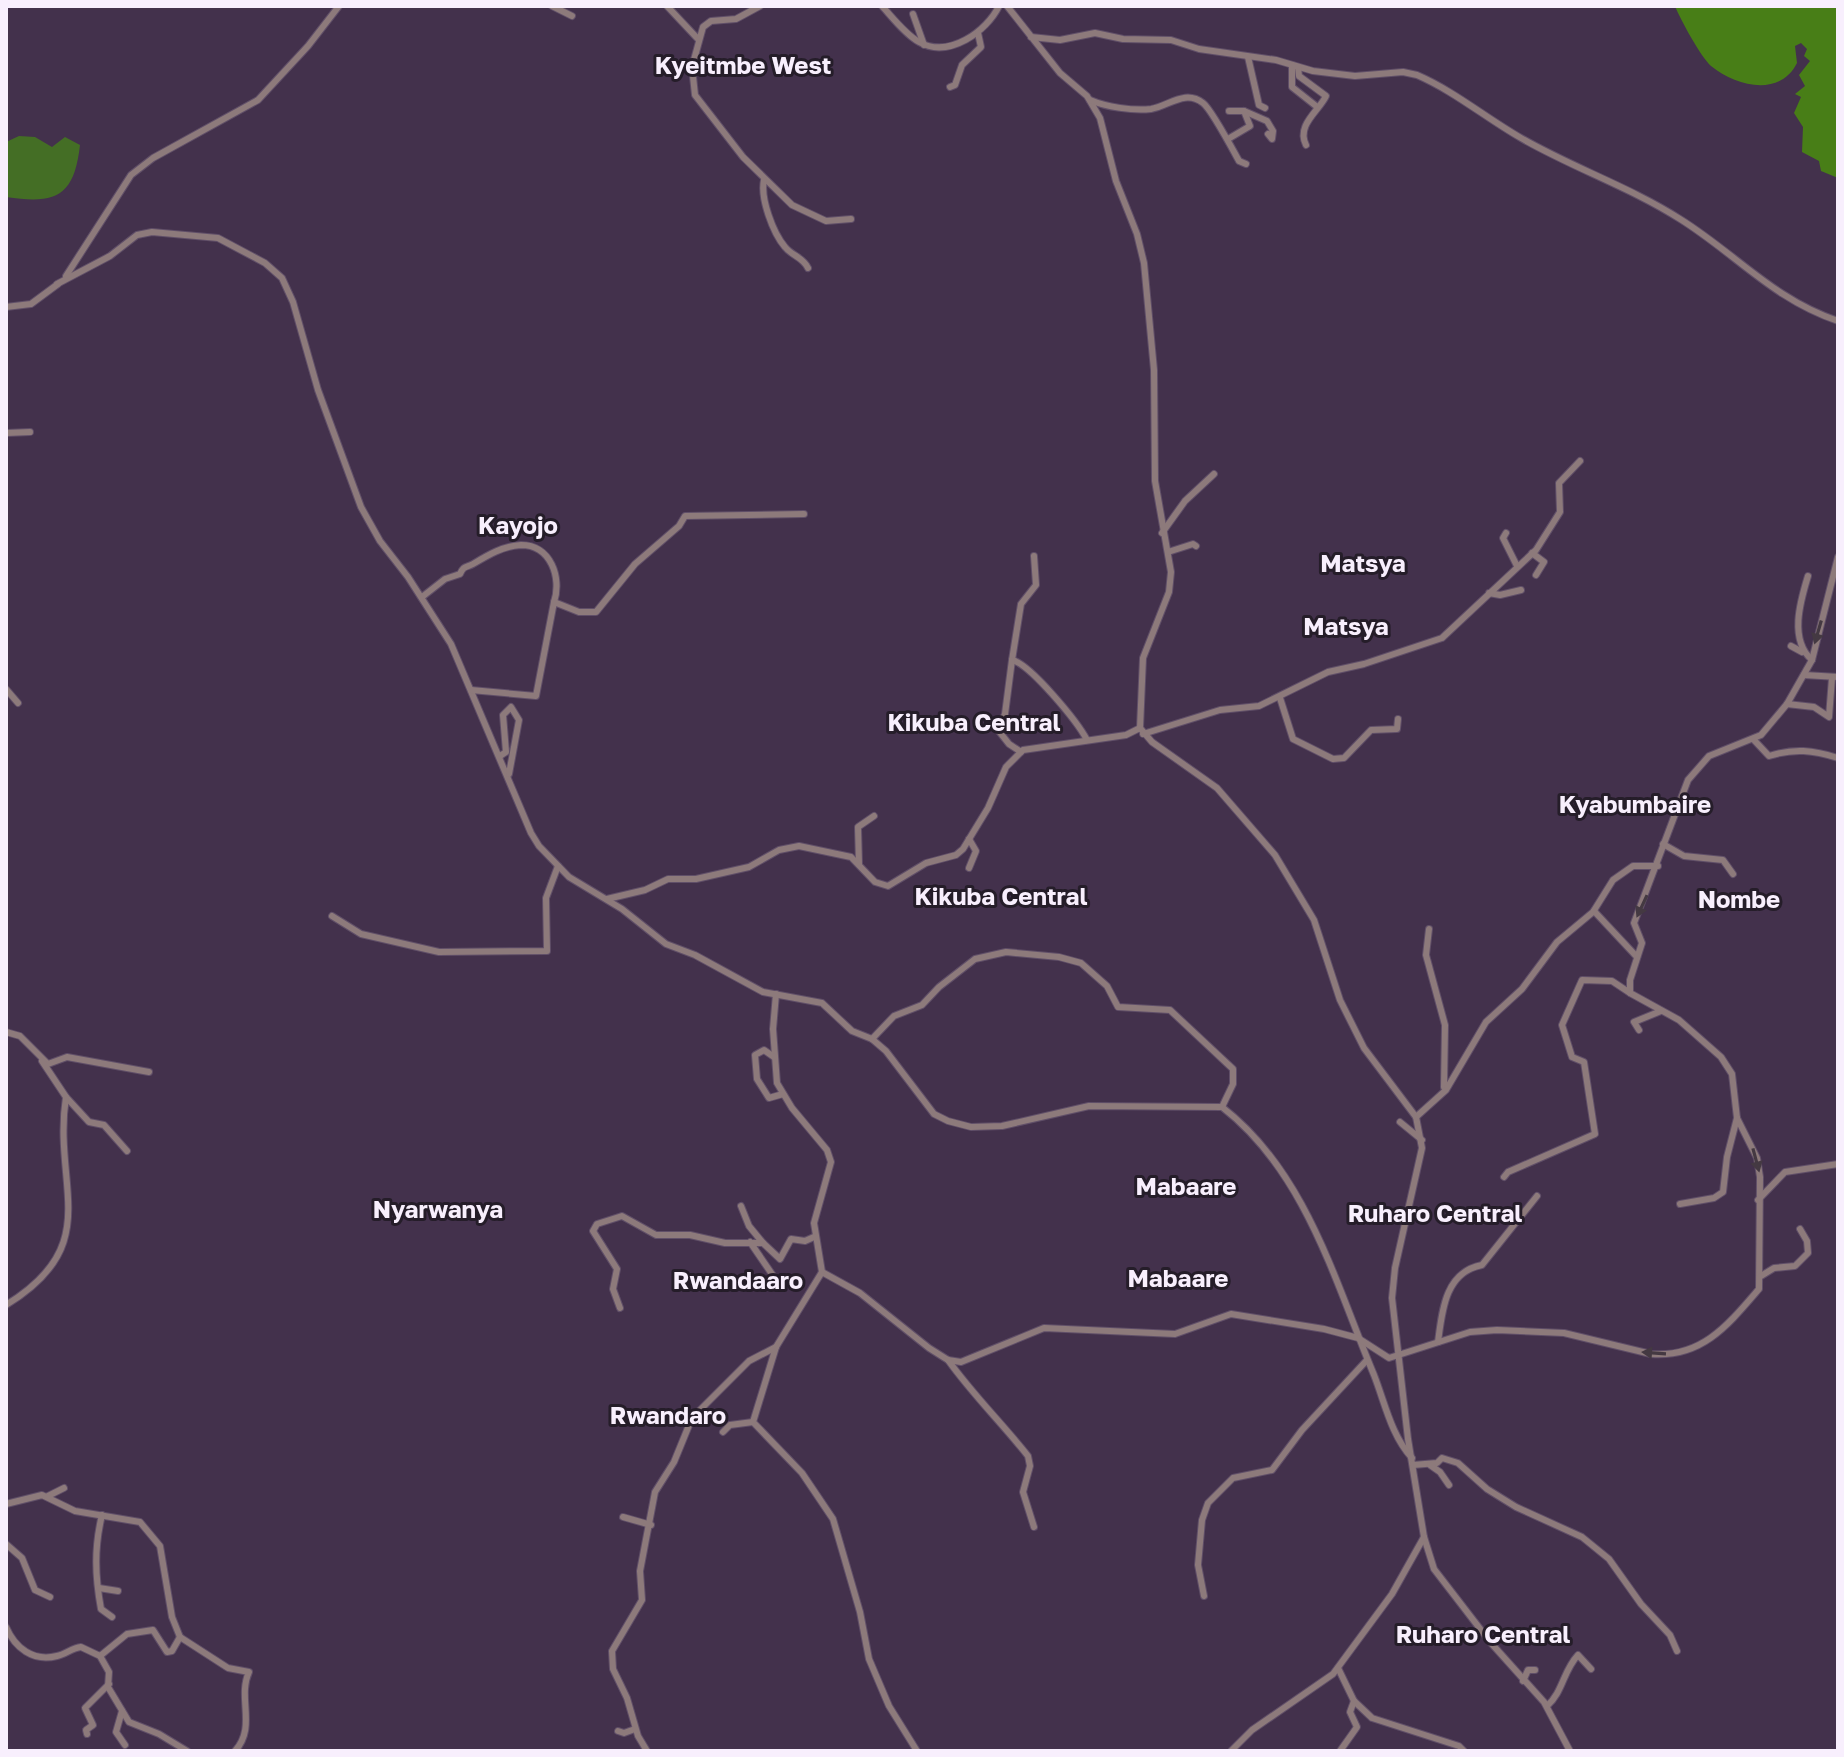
<svg xmlns="http://www.w3.org/2000/svg" width="1844" height="1757" font-family="'Golos Text',sans-serif">
<style>
.green{fill:#446e25}
.forest{fill:#487e17}
.lines{fill:none;stroke-linecap:round;stroke-linejoin:round}
.minor-casing{stroke:#604f68;stroke-width:8}
.minor{stroke:#8d7a7b;stroke-width:6}
.oneway{fill:#443942}
.labels{text-anchor:middle;dominant-baseline:central;stroke-width:6;stroke-linejoin:round;paint-order:stroke}
.quarter-label{font-size:24px;font-weight:bold;fill:#f8effd;stroke:#251d29}
</style>
<rect width="100%" height="100%" fill="#43314c"/>
<path class="green" d="M19,136L35,137L52,147L65,137L80,145C74,198 55,204 6,197V142Z"/>
<path class="forest" d="M1675,6H1838V178L1821,171L1819,161L1802,152L1803,127L1794,113L1801,97L1795,94L1805,86L1799,75L1810,61L1804,56L1807,49L1801,43L1795,46L1797,63C1780,97 1737,87 1711,66C1701,57 1680,19 1675,6Z"/>
<g class="lines">
<g class="minor-casing">
<g id="minor">
<path d="M552,6L572,16"/>
<path d="M667,6L698,39"/>
<path d="M760,6L736,19L711,21L703,27L692,67L695,95L743,157L792,205L826,221L851,219"/>
<path d="M882,6C893,18 905,34 919,42C949,59 987,31 999,6"/>
<path d="M1007,6L1060,73L1087,96L1100,118L1116,181L1137,234L1144,263L1154,370L1155,481L1171,572L1169,592L1143,658L1140,728L1152,742L1217,788L1275,855L1314,920L1340,1000L1364,1048L1416,1117L1422,1148L1395,1268L1392,1298L1408,1439L1424,1537L1434,1569L1491,1643L1544,1702L1570,1751"/>
<path d="M913,14L924,45"/>
<path d="M1031,37L1060,40L1095,33L1123,39L1171,40L1199,49L1276,60L1313,71L1355,76L1403,72L1417,75C1454,91 1486,118 1521,138C1573,168 1630,187 1680,219C1736,254 1773,299 1838,321"/>
<path d="M1248,57L1259,105L1265,108"/>
<path d="M1292,65V87L1316,106"/>
<path d="M1298,67L1299,76L1326,96C1319,111 1296,125 1306,145"/>
<path d="M950,87L955,85L962,65L981,47L978,33"/>
<path d="M1090,100C1106,107 1133,111 1151,109C1169,106 1185,89 1203,103C1211,109 1233,150 1239,161L1246,164"/>
<path d="M1244,111L1267,121L1273,131L1272,139L1268,134"/>
<path d="M1228,139L1250,126L1244,111H1229"/>
<path d="M764,180C760,198 773,233 785,247C792,256 803,257 808,268"/>
<path d="M66,276L131,175L153,158L258,100L308,46L339,6"/>
<path d="M57,284L110,256L137,235L152,232L218,238L265,263L282,278L293,302L318,390L361,507L380,541L408,577L451,644L531,833L539,846L569,877L622,909L666,944L695,955L763,992L822,1003L852,1031L872,1039L886,1051L934,1114L948,1121L971,1127L1002,1126L1089,1106L1222,1107C1306,1172 1335,1282 1374,1375C1385,1403 1391,1435 1412,1458"/>
<path d="M6,307L31,304L58,284"/>
<path d="M6,433L30,432"/>
<path d="M1162,533L1185,501L1214,474"/>
<path d="M1506,533L1503,538L1517,566"/>
<path d="M1168,552L1193,544L1196,546"/>
<path d="M1532,553L1544,562L1536,575"/>
<path d="M1034,556L1036,585L1021,604L1012,660C1030,664 1077,721 1087,740"/>
<path d="M1808,576C1800,602 1789,640 1812,660"/>
<path d="M1489,593L1500,595L1521,590"/>
<path d="M422,597L445,579L460,574C464,565 466,568 473,564C488,555 503,546 521,545C551,545 562,578 554,602"/>
<path d="M1791,646L1802,652"/>
<path d="M1012,660L1005,714L998,730L1009,744L1021,752"/>
<path d="M1804,675L1838,677"/>
<path d="M6,689L18,703"/>
<path d="M471,690L536,696L554,602L579,612H596L635,564L679,526L685,516L804,514"/>
<path d="M1280,698L1293,739L1333,759L1344,758L1371,730L1397,729L1398,719"/>
<path d="M1787,704L1814,707L1829,717L1832,678"/>
<path d="M1143,734L1220,710L1259,706L1328,672L1364,664L1442,638L1536,550L1560,512L1559,483L1580,461"/>
<path d="M1754,740L1769,756C1794,748 1813,750 1838,758"/>
<path d="M500,756L506,752L503,715L511,707L519,720L509,774"/>
<path d="M969,839L976,851L969,868"/>
<path d="M1663,844L1684,856L1723,860L1733,874"/>
<path d="M859,864L858,827L874,816"/>
<path d="M607,899L645,890L668,879H696L749,867L779,850L799,846L851,857L875,882L888,886L926,863L956,855L963,849L988,808L1006,767L1023,750L1126,735L1140,728"/>
<path d="M1594,911L1637,957"/>
<path d="M332,916L361,934L439,952L547,951L546,898L558,866"/>
<path d="M1429,929L1426,955L1445,1025L1444,1087"/>
<path d="M776,994L773,1029L777,1083L792,1108L827,1150L831,1162L814,1223L822,1272L860,1293L929,1348L948,1360L961,1362L1044,1328L1175,1334L1231,1314L1324,1329L1358,1338L1389,1358L1470,1332L1497,1330L1564,1333L1651,1354C1702,1358 1728,1325 1759,1289L1760,1177L1757,1158L1737,1118L1732,1074L1721,1057L1679,1020L1630,993V980L1642,943L1634,923L1688,780L1709,756L1761,735L1787,704L1812,660L1838,557"/>
<path d="M1639,1030L1634,1022L1661,1011"/>
<path d="M6,1032L20,1036L48,1064L67,1057L149,1072"/>
<path d="M872,1039L894,1016L922,1005L939,987L975,959L1006,952L1059,957L1081,963L1107,986L1118,1007L1170,1010L1233,1069V1084L1222,1107"/>
<path d="M774,1057L764,1050L755,1055L757,1079L769,1098L783,1094"/>
<path d="M66,1097L89,1122L104,1125L127,1151"/>
<path d="M1416,1117L1446,1090L1486,1022L1522,989L1557,942L1593,912L1613,880L1633,866H1658"/>
<path d="M1400,1122L1422,1140"/>
<path d="M1504,1177L1508,1172L1595,1134L1584,1062L1572,1057L1562,1025L1582,980L1612,981L1630,993"/>
<path d="M1758,1200L1785,1172L1838,1164"/>
<path d="M1680,1204L1714,1198L1723,1192L1727,1157L1737,1118"/>
<path d="M741,1206L749,1226L763,1243"/>
<path d="M750,1242L774,1277"/>
<path d="M822,1272L776,1347L753,1422L802,1473L833,1519L860,1612L869,1659L889,1706L917,1751"/>
<path d="M1761,1276L1774,1268L1795,1266L1808,1253L1807,1241L1800,1229"/>
<path d="M6,1305C106,1244 52,1186 66,1097L42,1061"/>
<path d="M620,1308L613,1289L617,1269L593,1231L597,1224L622,1216L656,1235H690L725,1243H763L780,1259L791,1239L805,1241L814,1237"/>
<path d="M1438,1342C1442,1311 1445,1272 1482,1265L1537,1196"/>
<path d="M948,1360C973,1395 1002,1423 1028,1456L1030,1466L1023,1492L1034,1527"/>
<path d="M723,1432L730,1425L753,1422"/>
<path d="M1413,1465L1437,1463L1442,1458L1458,1463L1487,1489L1516,1507L1582,1537L1609,1559L1641,1604L1670,1635L1677,1651"/>
<path d="M1430,1465L1440,1472L1449,1485"/>
<path d="M48,1496L64,1488"/>
<path d="M6,1504L42,1495L75,1511L140,1522L160,1546L172,1617L180,1637L228,1668L249,1672C237,1698 257,1727 235,1751"/>
<path d="M102,1515C94,1548 95,1576 101,1609L112,1617"/>
<path d="M623,1517L651,1525"/>
<path d="M6,1544L22,1558L35,1590L50,1597"/>
<path d="M99,1588L118,1591"/>
<path d="M1204,1596L1198,1565L1202,1520L1208,1503L1233,1478L1272,1470L1302,1430L1367,1360"/>
<path d="M6,1627C15,1648 33,1662 57,1656C66,1654 72,1648 81,1647L100,1656L109,1672L108,1687L129,1722L159,1734L187,1751"/>
<path d="M100,1656L127,1634L153,1630L167,1652L172,1651L180,1637"/>
<path d="M1338,1668L1354,1701L1372,1718L1459,1746L1464,1751"/>
<path d="M1523,1681L1528,1670H1535"/>
<path d="M1547,1706C1563,1692 1563,1671 1578,1655L1591,1669"/>
<path d="M122,1711L116,1732L125,1745"/>
<path d="M618,1731L624,1733L635,1729"/>
<path d="M87,1734L86,1730L93,1725L85,1708L109,1684"/>
<path d="M647,1751L638,1736L627,1698L613,1669L612,1651L642,1600L640,1571L655,1492L674,1462L692,1418L749,1361L776,1347"/>
<path d="M1231,1751L1252,1730L1333,1674L1392,1594L1424,1537"/>
<path d="M1340,1751L1357,1727L1350,1712L1354,1701"/>
</g>
</g>
<use href="#minor" class="minor"/>
</g>
<defs><path id="oneway-solid" d="M-6-.8H1V-3.2L6.5 0L1 3.2V.8H-6Z" transform="scale(2)"/></defs>
<g class="oneway">
<use href="#oneway-solid" transform="translate(1818 632) rotate(106)"/>
<use href="#oneway-solid" transform="translate(1642 906) rotate(115)"/>
<use href="#oneway-solid" transform="translate(1756 1160) rotate(75)"/>
<use href="#oneway-solid" transform="translate(1654 1353) rotate(-176)"/>
</g>
<g class="labels">
<g class="quarter-label">
<text x="743" y="64">Kyeitmbe West</text>
<text x="518" y="524">Kayojo</text>
<text x="1363" y="562">Matsya</text>
<text x="1346" y="625">Matsya</text>
<text x="974" y="721">Kikuba Central</text>
<text x="1635" y="803">Kyabumbaire</text>
<text x="1001" y="895">Kikuba Central</text>
<text x="1739" y="898">Nombe</text>
<text x="1186" y="1185">Mabaare</text>
<text x="438" y="1208">Nyarwanya</text>
<text x="1435" y="1212">Ruharo Central</text>
<text x="1178" y="1277">Mabaare</text>
<text x="738" y="1279">Rwandaaro</text>
<text x="668" y="1414">Rwandaro</text>
<text x="1483" y="1633">Ruharo Central</text>
</g>
</g>
<rect width="1844" height="1757" fill="none" stroke="#f8effd" stroke-width="16"/>
</svg>
